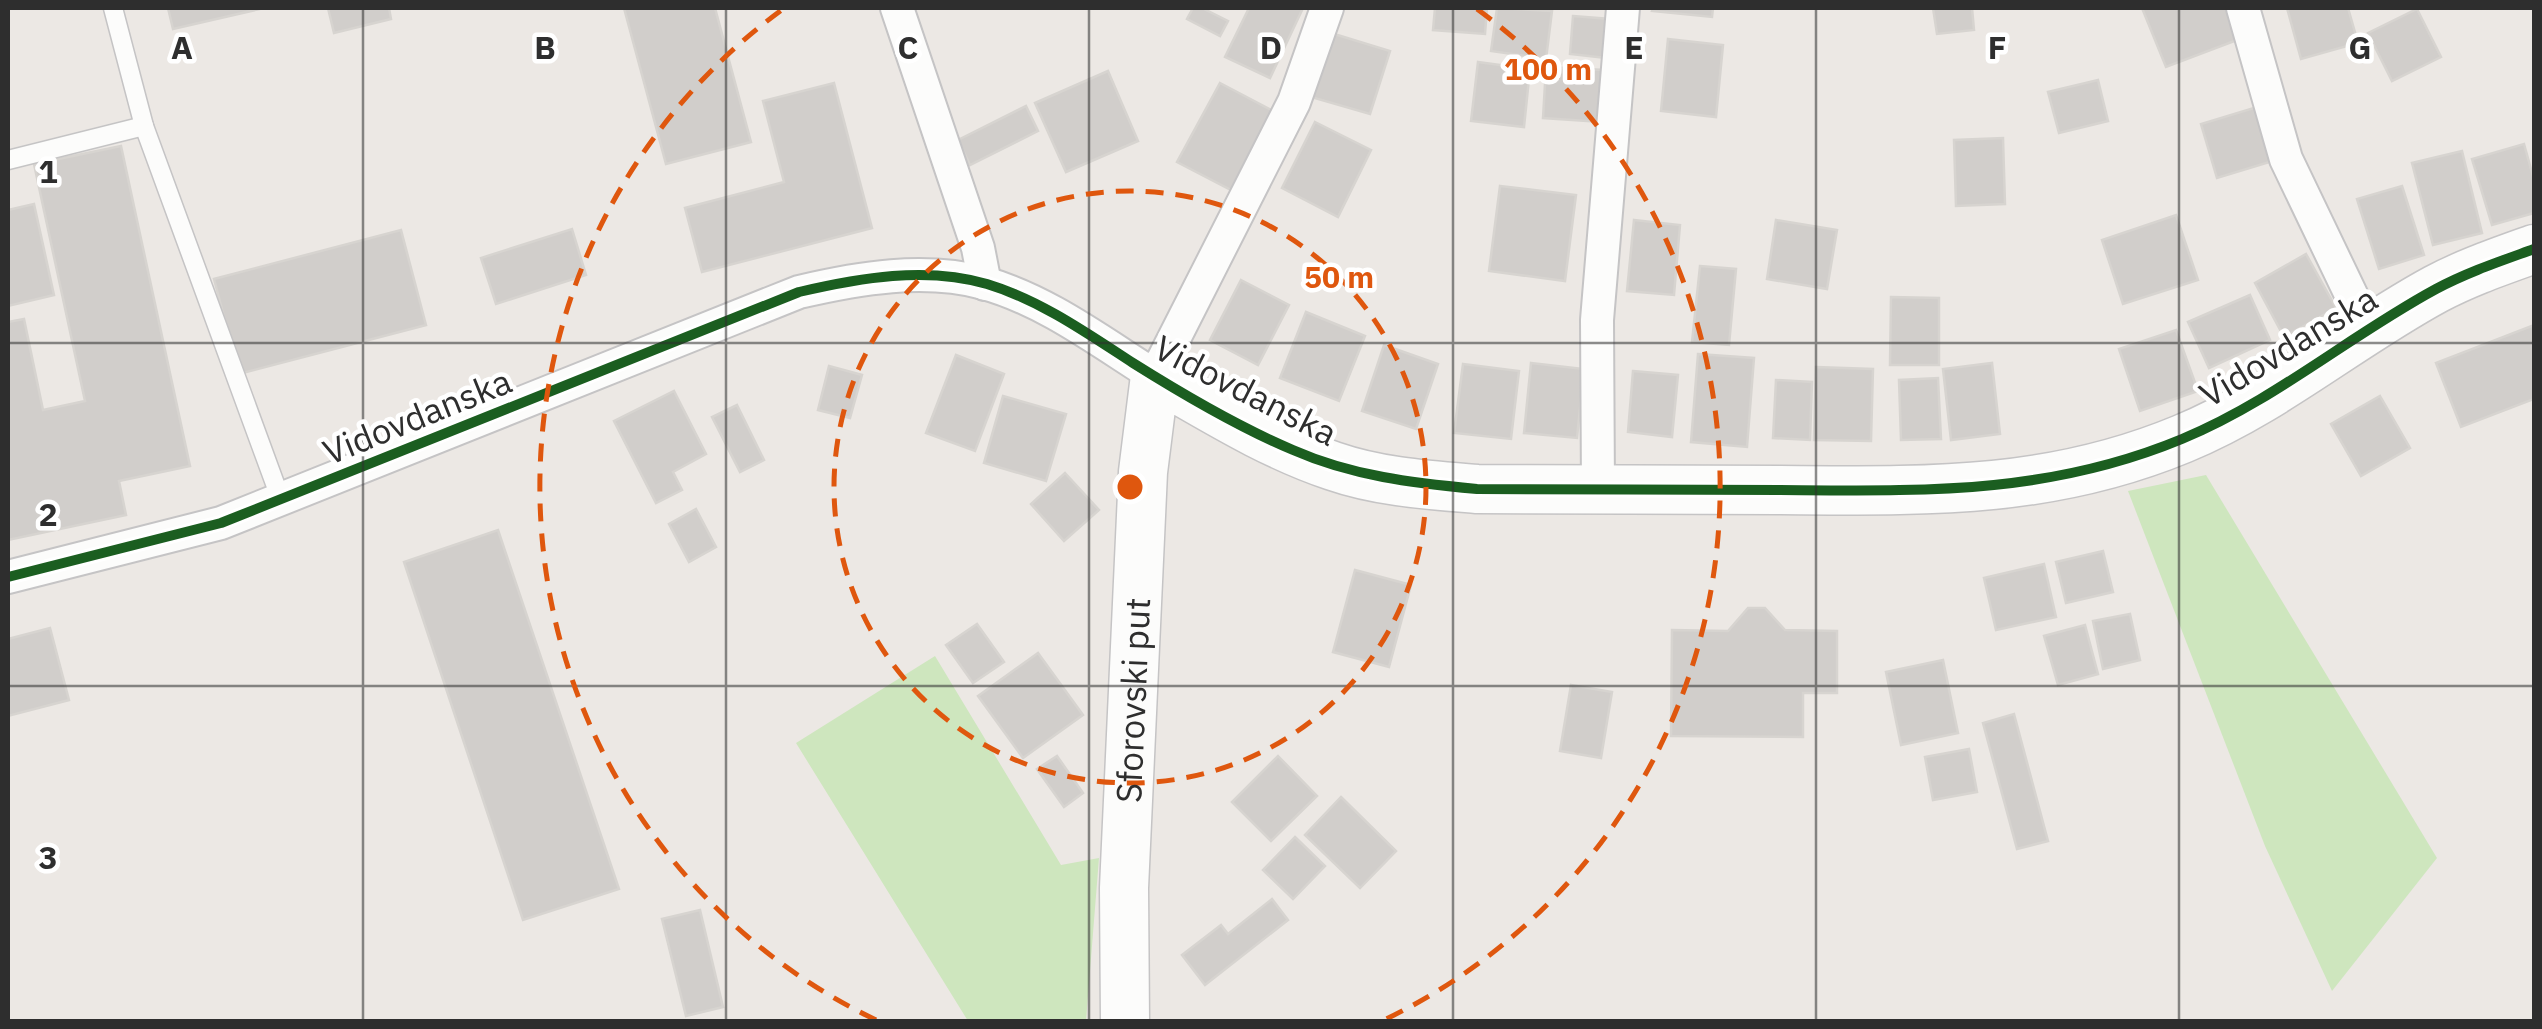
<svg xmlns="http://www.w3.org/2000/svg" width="2542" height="1029" font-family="'IBM Plex Sans',sans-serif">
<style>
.green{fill:#cee6be}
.building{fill:#d1cecb;stroke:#d7d4d0;stroke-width:2.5}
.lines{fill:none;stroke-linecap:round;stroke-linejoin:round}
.lane-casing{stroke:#c5c4c5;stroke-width:21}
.street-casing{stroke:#c5c4c5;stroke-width:36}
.secondary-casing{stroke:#c5c4c5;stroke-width:51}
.lane{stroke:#fcfcfb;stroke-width:18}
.street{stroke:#fcfcfb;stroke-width:32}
.secondary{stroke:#fcfcfb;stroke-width:48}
.cycleway-casing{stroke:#fff;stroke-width:16}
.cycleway{stroke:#1b5e20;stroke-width:10}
.grid{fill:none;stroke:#2e2e2e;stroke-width:2.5;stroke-opacity:0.55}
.ring{fill:none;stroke:#df570e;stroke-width:5;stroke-dasharray:18 12}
.labels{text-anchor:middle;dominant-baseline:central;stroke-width:9;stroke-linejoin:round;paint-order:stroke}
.street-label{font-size:35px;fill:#2e2e2e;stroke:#fff}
.grid-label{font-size:32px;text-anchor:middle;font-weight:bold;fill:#2e2e2e;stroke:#fff;stroke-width:9;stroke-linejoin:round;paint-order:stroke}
.centre{fill:#df570e;stroke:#fff;stroke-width:5}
.ring-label{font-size:30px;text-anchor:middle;font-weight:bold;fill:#df570e;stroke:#fff;stroke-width:9;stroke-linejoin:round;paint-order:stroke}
</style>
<rect width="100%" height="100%" fill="#ece8e4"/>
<g class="green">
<path d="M2206,475L2437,858L2332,991L2265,846L2128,491Z"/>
<path d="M935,656L1061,865L1099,858L1086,1021H968L796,743Z"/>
</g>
<g class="building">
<path d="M168,8H264L173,29Z"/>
<path d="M328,8H389L391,19L334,33Z"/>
<path d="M624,8H715L751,142L666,164Z"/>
<path d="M1193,8H1202L1228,21L1220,36L1187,19Z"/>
<path d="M1249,8H1303L1270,78L1225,57Z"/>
<path d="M1435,8H1487L1485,34L1433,30Z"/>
<path d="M1497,8L1552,11L1546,59L1491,51Z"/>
<path d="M1653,8H1713L1712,17L1652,11Z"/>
<path d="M1933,8H1972L1974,30L1937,34Z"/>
<path d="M2142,8H2234L2245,37L2166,67Z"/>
<path d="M2287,8H2348L2358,43L2301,59Z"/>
<path d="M2417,9L2441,57L2392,81L2368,33Z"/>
<path d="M1573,16L1610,19L1607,58L1570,54Z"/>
<path d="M1331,33L1390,51L1370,114L1311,97Z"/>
<path d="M1668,39L1723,45L1716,117L1661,111Z"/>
<path d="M1478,62L1530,69L1524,127L1471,121Z"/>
<path d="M1546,67L1604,70L1601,122L1543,118Z"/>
<path d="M1108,71L1138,141L1066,172L1035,103Z"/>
<path d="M2098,80L2108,121L2059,133L2048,92Z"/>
<path d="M834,83L872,228L702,272L685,208L784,182L763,101Z"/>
<path d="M1220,83L1275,112L1233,191L1177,162Z"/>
<path d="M1026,106L1038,131L970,165L958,140Z"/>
<path d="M2257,107L2273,161L2217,178L2201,124Z"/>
<path d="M1315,122L1371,150L1338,217L1282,188Z"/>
<path d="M2003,138L2005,204L1956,206L1954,140Z"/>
<path d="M2524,144L2534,180V213L2492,225L2472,159Z"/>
<path d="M121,146L190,466L119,481L126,515L8,540V322L24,319L43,410L85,401L34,164Z"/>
<path d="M2462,151L2482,233L2433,245L2412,163Z"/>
<path d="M1500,186L1576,195L1565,281L1489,271Z"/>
<path d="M2402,186L2424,255L2379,269L2357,199Z"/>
<path d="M34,204L54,295L8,306V210Z"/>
<path d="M2176,215L2198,280L2123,304L2102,240Z"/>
<path d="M1634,220L1680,225L1674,295L1627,291Z"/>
<path d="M1776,220L1837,230L1827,289L1767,279Z"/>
<path d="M572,229L586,275L496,304L481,258Z"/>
<path d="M401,230L426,325L239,374L214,279Z"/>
<path d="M2306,254L2336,308L2284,337L2255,283Z"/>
<path d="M1700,266L1736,269L1729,345L1692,342Z"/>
<path d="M1241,280L1289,305L1258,365L1210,340Z"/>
<path d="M2250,295L2270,340L2209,368L2188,322Z"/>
<path d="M1891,297L1939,298V365H1890Z"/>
<path d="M1306,312L1365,336L1339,401L1280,378Z"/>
<path d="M2534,325V399L2461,427L2436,363Z"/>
<path d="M2176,330L2198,391L2140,411L2119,349Z"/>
<path d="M1384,345L1438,364L1416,429L1362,411Z"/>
<path d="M1698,354L1754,358L1747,447L1691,442Z"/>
<path d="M956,355L1004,374L975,451L926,433Z"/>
<path d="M1531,363L1584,369L1577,438L1524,433Z"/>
<path d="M1992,363L2000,434L1951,440L1943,369Z"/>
<path d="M1463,364L1519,371L1511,439L1454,433Z"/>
<path d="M829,366L862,375L850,418L818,410Z"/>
<path d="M1816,367L1873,369L1871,441L1814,440Z"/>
<path d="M1633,371L1678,375L1672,437L1628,432Z"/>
<path d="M1938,378L1941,439L1901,440L1899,380Z"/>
<path d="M1776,380L1812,382L1810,440L1773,438Z"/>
<path d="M674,391L706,454L673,472L682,490L656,503L614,421Z"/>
<path d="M1003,396L1066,414L1046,481L984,463Z"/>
<path d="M2380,396L2410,448L2361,476L2331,424Z"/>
<path d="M737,405L764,460L740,472L712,417Z"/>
<path d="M1065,473L1099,510L1064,541L1031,504Z"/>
<path d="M696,509L716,547L689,562L669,524Z"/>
<path d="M498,530L619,889L523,920L404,562Z"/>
<path d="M2103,551L2113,592L2066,603L2056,562Z"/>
<path d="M2044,564L2056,617L1996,630L1984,578Z"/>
<path d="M1355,570L1411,585L1389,667L1333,652Z"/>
<path d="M1748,608H1765L1785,630L1837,631V693H1803V737L1671,736L1672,630L1728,631Z"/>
<path d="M2130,614L2140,660L2103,669L2093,621Z"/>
<path d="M977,624L1004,662L973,683L946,645Z"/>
<path d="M2085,625L2098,674L2058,685L2044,636Z"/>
<path d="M50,628L69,700L8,716V639Z"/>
<path d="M1038,653L1083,715L1023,758L978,696Z"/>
<path d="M1943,660L1958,733L1901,745L1886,672Z"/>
<path d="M1571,685L1612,692L1601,758L1560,751Z"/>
<path d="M2014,714L2048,841L2017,849L1983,723Z"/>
<path d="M1969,749L1977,792L1933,800L1925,757Z"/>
<path d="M1057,756L1083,793L1064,807L1037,769Z"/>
<path d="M1278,756L1317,796L1271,841L1232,802Z"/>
<path d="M1341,797L1396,851L1360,888L1305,835Z"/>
<path d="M1295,837L1325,866L1293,899L1263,870Z"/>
<path d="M1272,899L1288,920L1205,985L1182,955L1221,925L1228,934Z"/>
<path d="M700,910L723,1007L686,1016L662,919Z"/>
</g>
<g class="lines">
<g class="lane-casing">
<g id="lane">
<path d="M113,8L144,126L281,500"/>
<path d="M8,160L144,126"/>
</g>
</g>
<g class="street-casing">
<g id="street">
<path d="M897,8L978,248L985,284"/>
<path d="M2243,8L2286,159L2368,330"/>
<path d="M1598,489L1597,320L1623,8"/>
<path d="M8,577L221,523L799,292C859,278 924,267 984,283C1046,300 1102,343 1155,376L1294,102L1327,8"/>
</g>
</g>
<g class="secondary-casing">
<g id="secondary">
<path id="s1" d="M1125,1022L1124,888L1143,472L1155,376C1213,409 1270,445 1333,466C1379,482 1428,485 1477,489C1578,489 1679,490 1780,490C1923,491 2047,495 2182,439C2274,401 2349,336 2436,289C2468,272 2501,261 2534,249"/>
</g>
</g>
<use href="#lane" class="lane"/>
<use href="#street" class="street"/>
<use href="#secondary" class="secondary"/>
<g class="cycleway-casing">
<path id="cycleway" d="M8,577L221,523L799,292C859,278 926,266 987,284C1040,300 1087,333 1133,363C1184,395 1238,427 1293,450C1352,476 1413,483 1477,489C1578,489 1679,490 1780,490C1923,491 2047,495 2182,439C2274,401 2349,336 2436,289C2468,272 2501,261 2534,249"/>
</g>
<use href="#cycleway" class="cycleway"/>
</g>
<path class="grid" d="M363,8V1022M726,8V1022M1089,8V1022M1453,8V1022M1816,8V1022M2179,8V1022M8,343H2534M8,686H2534"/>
<g class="ring">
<circle cx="1130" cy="487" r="296"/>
<path d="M876 1020A591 591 0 0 1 783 9M1477 9A591 591 0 0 1 1384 1020"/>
</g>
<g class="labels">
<g class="street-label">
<text transform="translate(2288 346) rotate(-31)">Vidovdanska</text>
<text transform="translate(1246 390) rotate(27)">Vidovdanska</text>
<text transform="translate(417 416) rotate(-22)">Vidovdanska</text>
<text stroke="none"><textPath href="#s1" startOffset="322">Sforovski put</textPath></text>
</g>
</g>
<g class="grid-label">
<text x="182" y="59">A</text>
<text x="545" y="59">B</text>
<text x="908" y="59">C</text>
<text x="1271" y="59">D</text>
<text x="1634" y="59">E</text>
<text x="1997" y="59">F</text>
<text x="2360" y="59">G</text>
<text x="48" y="183">1</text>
<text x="48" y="526">2</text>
<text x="48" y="869">3</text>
</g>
<circle cx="1130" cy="487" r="15" class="centre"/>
<g class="ring-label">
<text x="1548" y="80">100 m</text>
<text x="1339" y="288">50 m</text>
</g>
<rect width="2542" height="1029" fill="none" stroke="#2e2e2e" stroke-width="20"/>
</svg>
